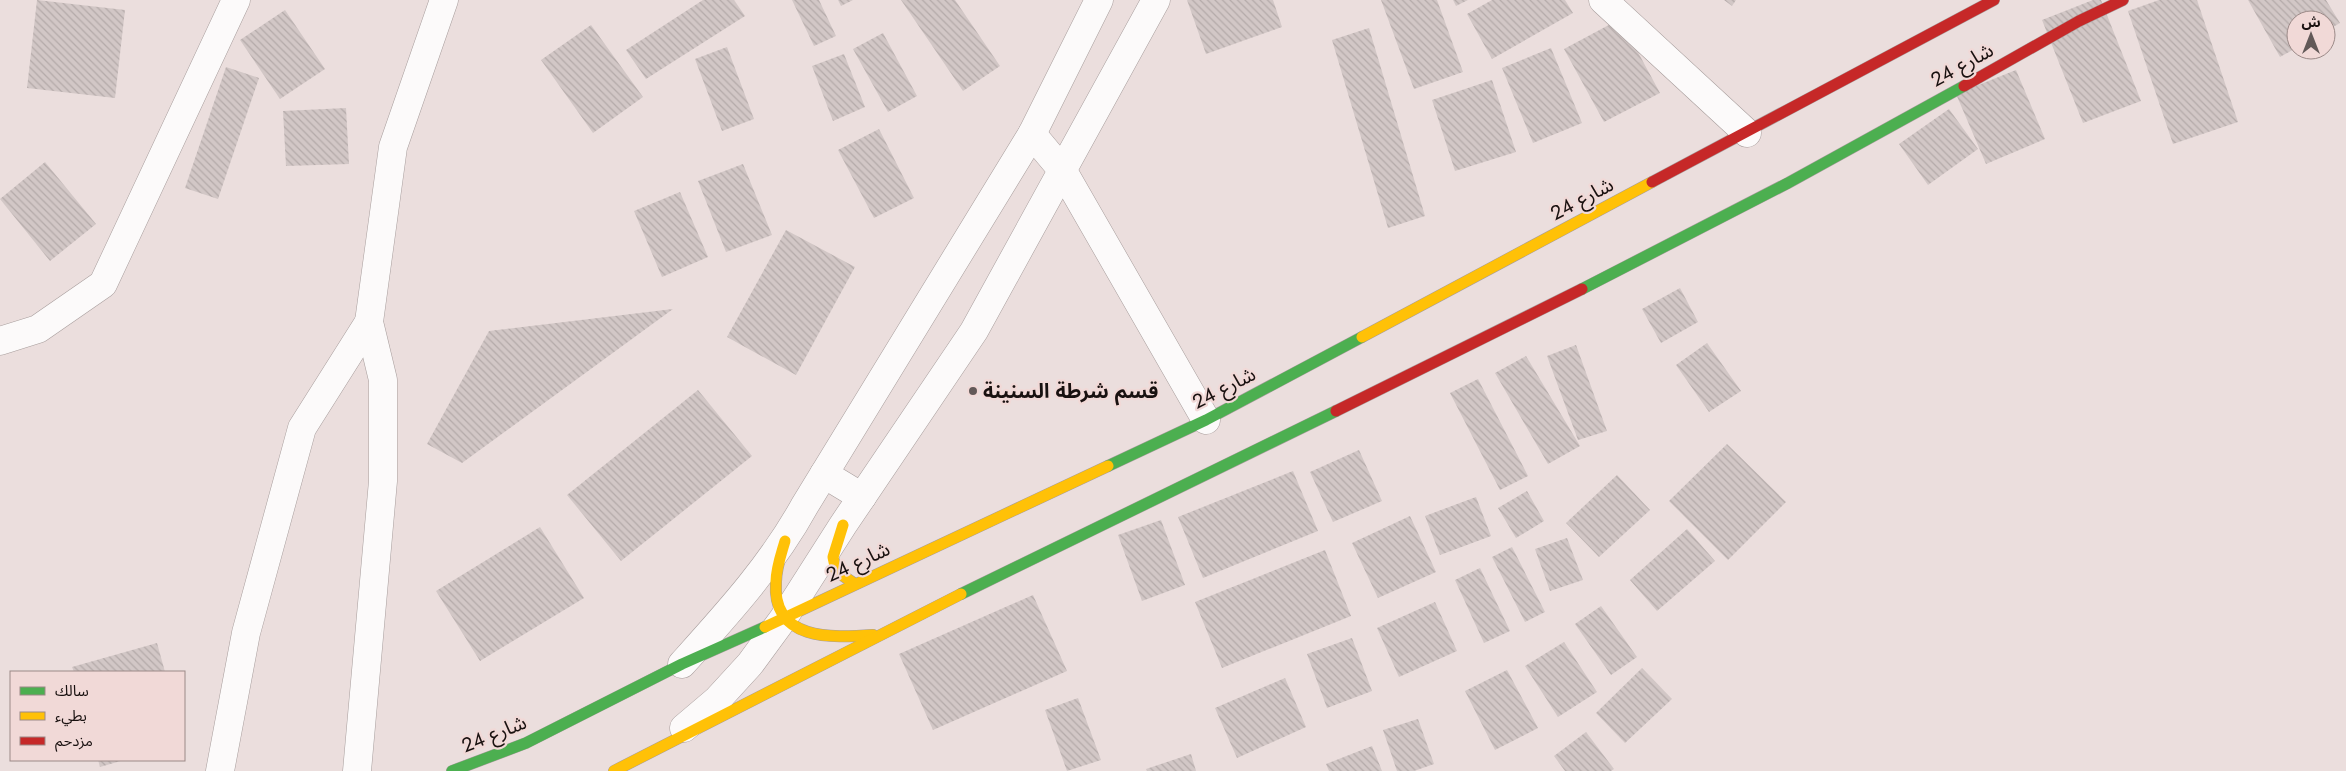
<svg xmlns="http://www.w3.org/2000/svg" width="2346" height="771" font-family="Jost,'Noto Sans Arabic',sans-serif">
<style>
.building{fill:url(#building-back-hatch)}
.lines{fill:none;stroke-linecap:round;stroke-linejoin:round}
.street-casing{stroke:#a79d9c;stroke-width:29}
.fast-casing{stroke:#a79d9c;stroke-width:12}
.slow-casing{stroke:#a79d9c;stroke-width:12}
.jam-casing{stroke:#a79d9c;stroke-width:12}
.street{stroke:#fcfafa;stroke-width:28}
.fast{stroke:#4caf50;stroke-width:11}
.slow{stroke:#ffc107;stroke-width:11}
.jam{stroke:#c62828;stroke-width:11}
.poi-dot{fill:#625958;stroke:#f1d9d7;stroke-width:2}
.labels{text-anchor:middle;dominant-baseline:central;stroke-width:4.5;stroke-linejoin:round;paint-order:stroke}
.street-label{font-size:20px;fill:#191110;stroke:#f1d9d7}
.poi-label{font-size:20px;font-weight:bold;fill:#191110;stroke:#f1d9d7;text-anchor:start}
</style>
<defs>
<pattern id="building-back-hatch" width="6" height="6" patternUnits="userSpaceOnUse" patternTransform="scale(1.25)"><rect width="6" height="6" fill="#d2c7c6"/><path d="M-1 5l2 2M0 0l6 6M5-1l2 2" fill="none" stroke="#b4aaa9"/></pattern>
</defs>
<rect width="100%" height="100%" fill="#ebdedd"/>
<g class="building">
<path d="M37,0L125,10L115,98L27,88Z"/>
<path d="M703,0H734L745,16L646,79L626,50Z"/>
<path d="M792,0H819L836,36L814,46Z"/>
<path d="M838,0H853L841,6Z"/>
<path d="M901,0H955L1000,66L963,91Z"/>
<path d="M1187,0H1273L1282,27L1206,54Z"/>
<path d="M1381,0H1437L1463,72L1414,89Z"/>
<path d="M1453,0H1468L1456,6Z"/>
<path d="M1492,0H1565L1573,13L1492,59L1467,14Z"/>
<path d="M1724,0H1736L1732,6Z"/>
<path d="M2093,0H2101L2141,101L2083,123L2042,20Z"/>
<path d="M2159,0H2197L2238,122L2173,144L2128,11Z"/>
<path d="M2248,0H2326L2340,23L2326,31V20H2296V48L2280,57Z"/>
<path d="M285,10L325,69L280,99L240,40Z"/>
<path d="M1620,19L1660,93L1604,122L1564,49Z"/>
<path d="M591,25L643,97L593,133L541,60Z"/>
<path d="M1369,28L1425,216L1388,228L1332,40Z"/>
<path d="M883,33L917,96L888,112L853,49Z"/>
<path d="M727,47L754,119L722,131L695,59Z"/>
<path d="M1551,48L1582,123L1533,143L1502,68Z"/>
<path d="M844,54L865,107L833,121L812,66Z"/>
<path d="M226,67L259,78L218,199L185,188Z"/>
<path d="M2016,70L2045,139L1986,164L1956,94Z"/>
<path d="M1492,80L1516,152L1455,171L1432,100Z"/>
<path d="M346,108L349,164L286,166L283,111Z"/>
<path d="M1949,109L1978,149L1928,185L1899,144Z"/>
<path d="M879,129L914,198L874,218L838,150Z"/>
<path d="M45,162L96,224L50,261L0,199Z"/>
<path d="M743,164L772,235L726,252L698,181Z"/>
<path d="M680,192L708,257L662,277L634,211Z"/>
<path d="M786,230L855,267L796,375L727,337Z"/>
<path d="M1680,288L1698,322L1661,343L1642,309Z"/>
<path d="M673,309L462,463L427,444L489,331Z"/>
<path d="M1707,343L1741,391L1709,412L1676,365Z"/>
<path d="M1576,345L1607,431L1578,440L1547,356Z"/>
<path d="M1526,356L1580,446L1548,464L1495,373Z"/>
<path d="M1478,379L1528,476L1500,490L1450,393Z"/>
<path d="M698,390L752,456L621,561L567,495Z"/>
<path d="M1727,444L1786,502L1728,560L1669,501Z"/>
<path d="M1359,450L1382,501L1333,522L1310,472Z"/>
<path d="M1293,471L1318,531L1203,578L1178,517Z"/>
<path d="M1617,475L1650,510L1599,557L1566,523Z"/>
<path d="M1527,491L1544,521L1516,538L1498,508Z"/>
<path d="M1476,497L1491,536L1440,555L1425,516Z"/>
<path d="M1410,516L1436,572L1378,598L1352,543Z"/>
<path d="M1161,520L1185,585L1142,601L1118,535Z"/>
<path d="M540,527L584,598L480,661L436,591Z"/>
<path d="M1687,529L1715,561L1657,611L1630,580Z"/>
<path d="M1567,538L1583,580L1550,591L1535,549Z"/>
<path d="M1512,547L1545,612L1525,622L1492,557Z"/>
<path d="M1325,550L1351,616L1222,668L1195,602Z"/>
<path d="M1480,568L1510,631L1484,643L1455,580Z"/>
<path d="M1033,595L1067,671L933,730L899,654Z"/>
<path d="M1435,602L1457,651L1399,677L1377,628Z"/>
<path d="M1601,606L1637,657L1611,675L1575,624Z"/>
<path d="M1352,638L1372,691L1327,708L1307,654Z"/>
<path d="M1564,642L1597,692L1558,717L1525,666Z"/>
<path d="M157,643L165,672H74L72,667Z"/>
<path d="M1642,668L1672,699L1625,743L1596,713Z"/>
<path d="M1507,670L1538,728L1495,750L1465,691Z"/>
<path d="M1285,678L1306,727L1237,758L1215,708Z"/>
<path d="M1078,698L1101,760L1067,771L1045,710Z"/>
<path d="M1418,719L1434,764L1414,771H1397L1383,730Z"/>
<path d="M1586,732L1614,769L1611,771H1565L1554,756Z"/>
<path d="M1372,746L1382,771H1329L1326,764Z"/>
<path d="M1191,754L1196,771H1147L1146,769Z"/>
<path d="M98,760H124L100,767Z"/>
</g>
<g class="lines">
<g class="street-casing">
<g id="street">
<path d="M1603,0L1747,133"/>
<path d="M1032,134L1063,171L1206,420"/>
<path d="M0,341L38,329L103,284L236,0"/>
<path d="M824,474L862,497"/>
<path d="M682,664C727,614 772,565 805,505L1032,134L1099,0"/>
<path d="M684,728L717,700L750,664L783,619L843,525L974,331L1156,0"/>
<path d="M220,771L246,633L302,428L369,322"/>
<path d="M357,771L383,481V380L369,322L393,147L444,0"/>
</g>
</g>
<g class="fast-casing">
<g id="fast">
<path d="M1582,289L1788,183L1964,86"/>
<path d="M1108,466L1206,420L1362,337"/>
<path d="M961,594L1336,411"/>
<path d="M452,771L526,743L682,664L765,627"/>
</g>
</g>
<g class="slow-casing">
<g id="slow">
<path d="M1362,337L1652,182"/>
<path d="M843,525L833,557L836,571L855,584"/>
<path d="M785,541C781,555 776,568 776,582C772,641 831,638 873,635"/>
<path d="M765,627L1108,466"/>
<path d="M614,771L961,594"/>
</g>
</g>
<g class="jam-casing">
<g id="jam">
<path d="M1964,86L2079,21L2123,0"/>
<path d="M1652,182L1994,0"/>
<path d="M1336,411L1582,289"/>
</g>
</g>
<use href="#street" class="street"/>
<use href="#fast" class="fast"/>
<use href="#slow" class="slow"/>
<use href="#jam" class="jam"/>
</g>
<circle class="poi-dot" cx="973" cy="391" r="5"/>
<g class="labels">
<g class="street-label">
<text transform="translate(1962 65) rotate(-29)">شارع 24</text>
<text transform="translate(1582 199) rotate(-28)">شارع 24</text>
<text transform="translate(1224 388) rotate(-27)">شارع 24</text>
<text transform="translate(858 562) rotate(-25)">شارع 24</text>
<text transform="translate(494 734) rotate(-22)">شارع 24</text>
</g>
<g class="poi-label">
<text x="983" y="391">قسم شرطة السنينة</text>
</g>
</g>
<rect x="10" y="671" width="175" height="90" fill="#f1d9d7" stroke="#9b8987"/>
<rect x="20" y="687" width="25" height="8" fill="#4caf50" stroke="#9b8987"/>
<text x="55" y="696" font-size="15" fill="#191110">سالك</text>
<rect x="20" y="712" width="25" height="8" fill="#ffc107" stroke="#9b8987"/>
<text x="55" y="721" font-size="15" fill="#191110">بطيء</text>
<rect x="20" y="737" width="25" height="8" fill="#c62828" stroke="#9b8987"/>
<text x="55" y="746" font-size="15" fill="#191110">مزدحم</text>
<g transform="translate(2311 35)"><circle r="24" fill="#f1d9d7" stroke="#9b8987"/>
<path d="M0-4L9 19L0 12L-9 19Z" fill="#625958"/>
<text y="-8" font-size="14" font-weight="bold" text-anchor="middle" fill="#191110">ش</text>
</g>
</svg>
